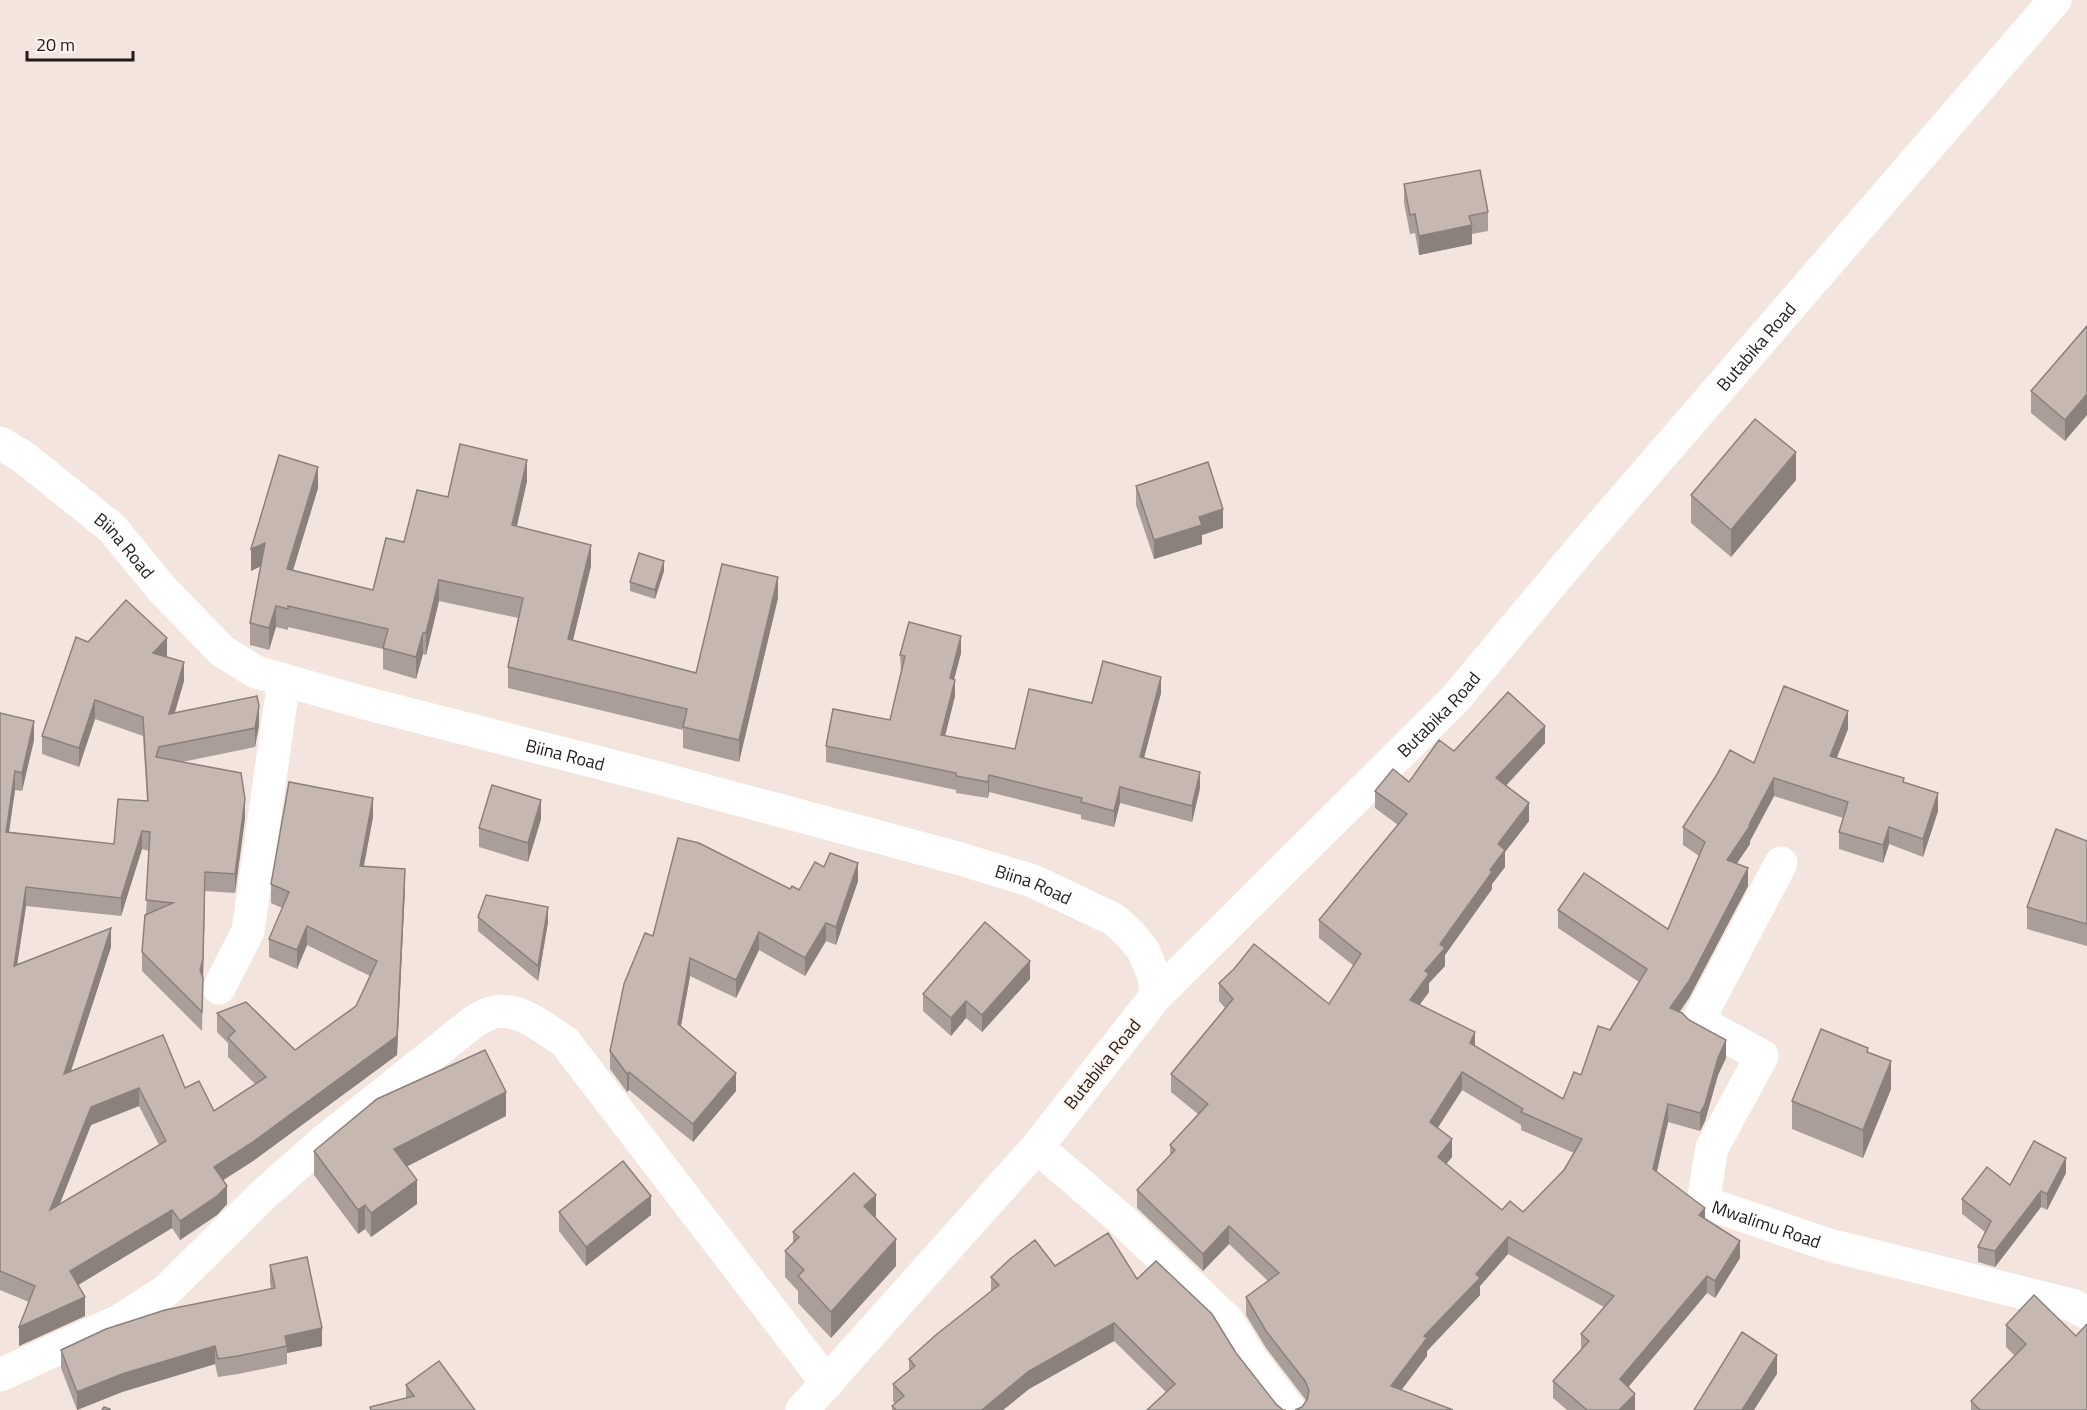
<svg xmlns="http://www.w3.org/2000/svg" width="2087" height="1410" font-family="'Titillium Web',sans-serif">
<style>
.lines{fill:none;stroke-linecap:round;stroke-linejoin:round}
.minor{stroke:#fff;stroke-width:33}
.major{stroke:#fff;stroke-width:33}
.wall{fill:#aa9e98;fill-rule:evenodd}
.shaded-wall{fill:#8b817c}
.building{fill:#c6b8b1;stroke:#8b817c;stroke-width:1.5;fill-rule:evenodd}
.labels{text-anchor:middle;dominant-baseline:central;stroke-width:4.5;stroke-linejoin:round;paint-order:stroke}
.street-label{font-size:18px;fill:#211c1a;stroke:#fef3ed}
</style>
<rect width="100%" height="100%" fill="#f3e5de"/>
<g class="lines">
<g class="minor">
<path id="s1" d="M1781,863L1698,1021L1762,1056L1712,1148L1703,1202L1829,1245L2072,1305L2087,1313"/>
<path d="M219,988L248,931L284,680"/>
<path id="s2" d="M1156,996L1455,699L1577,553L2055,0"/>
<path d="M1037,1147L1121,1219L1227,1320L1251,1359L1290,1410"/>
<path d="M0,1375L119,1321L167,1290L264,1194L323,1142L472,1023C477,1020 483,1016 488,1014C515,1003 544,1028 565,1042L827,1383"/>
</g>
<path class="major" id="s3" d="M0,443L22,456L112,528L162,589L222,651L256,672L361,702L655,777L957,858L1033,881L1113,919L1129,933L1143,950L1154,976L1156,996L1037,1147L802,1410"/>
</g>
<g class="wall">
<path d="M1404,184L1488,212V231L1472,234V244L1419,255L1415,233L1410,234L1404,203Z"/>
<path d="M2087,326L2065,441L2031,413V391Z"/>
<path d="M1796,480L1731,557L1691,523V495Z"/>
<path d="M527,481L517,526L591,566L573,640L696,673L778,598L739,762L683,748V730L508,688V667L518,618L439,601L426,655L423,654L416,679L383,669V649L288,627V630L276,627L269,650L250,645V623L261,566L251,571L318,488L293,570L373,590L404,542L448,497Z"/>
<path d="M1136,486L1223,528L1202,535V544L1154,559L1136,505Z"/>
<path d="M664,571L655,599L630,591V582Z"/>
<path d="M88,642L167,657L184,681L174,713L259,725L255,747L182,762L245,818L235,893L205,891L202,1031L142,971V952L146,914L149,851L142,849L121,916L26,906L17,965L111,947L71,1071L185,1088L214,1111L255,1084L228,1057V1043L217,1032V1013L295,1050L356,1006L370,976L307,945L297,969L269,957V939L282,908L271,903V884L373,817L364,866L405,888L397,1055L253,1161L223,1180L227,1204L217,1215L180,1240L172,1228L78,1285L85,1316L19,1346L29,1302L0,1290V713L34,740L22,791L15,790L9,832L114,844L147,801L143,736L95,719L79,767L42,754V736ZM139,1106L159,1145L59,1205L91,1125Z"/>
<path d="M961,653L954,679L955,696L945,736L1015,749L1092,703L1161,693L1144,758L1200,788L1192,822L1120,803L1114,827L1081,819V815L989,792L988,798L956,793V790L826,762V746L890,720L901,672L900,655Z"/>
<path d="M1848,729L1837,758L1904,782L1938,811L1923,857L1889,844L1883,863L1839,849V832L1843,818L1774,796L1750,841V844L1736,864L1748,886L1689,998L1679,1012L1726,1058L1718,1075L1705,1121L1700,1131L1668,1122L1657,1172L1705,1219L1740,1258L1715,1298L1707,1293L1628,1387L1635,1410H1567L1553,1398V1381L1581,1350V1334L1604,1307L1508,1254L1480,1286V1295L1427,1351V1356L1401,1390L1302,1407L1306,1401L1305,1399L1266,1348L1246,1315V1297L1268,1281L1229,1244L1203,1271L1137,1208V1190L1170,1155V1145L1198,1114L1171,1092V1074L1225,1008L1219,1001V983L1329,1004L1354,966L1319,938V920L1398,825L1375,808V791L1409,782L1454,751L1545,743L1506,786L1529,821L1505,852V867L1492,884V889L1445,955V966L1429,983V992L1419,1005L1475,1046L1563,1099L1581,1075L1639,982L1558,928V910L1668,929L1699,856L1683,845V827L1754,763ZM1462,1090L1521,1125V1130L1574,1153L1564,1170L1523,1212L1502,1210L1446,1164L1452,1157L1438,1128Z"/>
<path d="M541,819L528,862L479,847V828Z"/>
<path d="M2087,841V946L2027,929V907Z"/>
<path d="M824,867L858,881L836,945L826,941L805,976L759,950L736,998L690,976L681,1026L736,1091L693,1142L629,1090L627,1092L610,1069V1051L653,936L790,889L799,890Z"/>
<path d="M478,917L548,922L538,981L478,931Z"/>
<path d="M1030,979L982,1032L966,1018L951,1036L923,1011V994Z"/>
<path d="M1868,1052L1891,1089L1863,1158L1792,1129V1101Z"/>
<path d="M506,1116L407,1166L417,1204L371,1237L365,1229L358,1234L314,1175V1151Z"/>
<path d="M2066,1173L2047,1210L2041,1207L1995,1267L1978,1262V1247L1985,1232L1962,1214V1199L2010,1185Z"/>
<path d="M559,1212L651,1215L586,1266L559,1231Z"/>
<path d="M876,1218L896,1266L831,1338L798,1303V1291L785,1277V1251L793,1243V1232Z"/>
<path d="M270,1265L322,1346L287,1353V1364L238,1374L218,1377L215,1364L122,1392L77,1410L61,1368V1350L271,1289L270,1283Z"/>
<path d="M1055,1266L1137,1279L1236,1353L1276,1404L1283,1410L1166,1392L1114,1341L1029,1389L1003,1410H892V1406L895,1404L893,1401V1384L909,1371V1359L991,1291V1277Z"/>
<path d="M2006,1325L2076,1336L2087,1410H1971V1401L2015,1356L2006,1347Z"/>
<path d="M406,1385L475,1410H370V1407L406,1398Z"/>
</g>
<g class="shaded-wall">
<path d="M1472,225V244L1419,255V236Z"/>
<path d="M2087,394V415L2065,441V420Z"/>
<path d="M1796,452V480L1731,557V530Z"/>
<path d="M527,460V481L512,547V525Z"/>
<path d="M318,467V488L287,590V569Z"/>
<path d="M1223,509V528L1202,535V544L1154,559V540L1199,517Z"/>
<path d="M265,543V564L251,571V549Z"/>
<path d="M591,545V566L568,660V639Z"/>
<path d="M664,561V571L655,599V590Z"/>
<path d="M778,577V598L739,762V740Z"/>
<path d="M439,580V601L426,655V633Z"/>
<path d="M276,606V627L269,650V628Z"/>
<path d="M423,633V654L416,679V657Z"/>
<path d="M961,636V653L950,695V678Z"/>
<path d="M167,638V657L153,653Z"/>
<path d="M184,662V681L169,733V714Z"/>
<path d="M1161,677V693L1140,773V757Z"/>
<path d="M955,680V696L941,752V735Z"/>
<path d="M95,700V719L79,767V748Z"/>
<path d="M259,706V725L255,747V728Z"/>
<path d="M1848,711V729L1830,774V756Z"/>
<path d="M34,721V740L22,791V773Z"/>
<path d="M1545,726V743L1496,796V778Z"/>
<path d="M15,771V790L6,851V832Z"/>
<path d="M1200,772V788L1192,822V806Z"/>
<path d="M989,775V792L988,798V782Z"/>
<path d="M1774,778V796L1750,841V844L1727,878V860L1749,825Z"/>
<path d="M1120,787V803L1114,827V811Z"/>
<path d="M1938,793V811L1923,857V839Z"/>
<path d="M373,798V817L360,885V866Z"/>
<path d="M245,799V818L235,893V874Z"/>
<path d="M541,800V819L528,862V843Z"/>
<path d="M1529,803V821L1505,852V867L1492,884V889L1445,955V966L1429,983V992L1410,1018V1000L1425,971L1440,944L1490,870L1498,844Z"/>
<path d="M1889,827V844L1883,863V845Z"/>
<path d="M142,831V849L121,916V898Z"/>
<path d="M858,863V881L836,945V927Z"/>
<path d="M1748,868V886L1689,998L1670,1026V1008Z"/>
<path d="M405,869V888L397,1055L253,1161L214,1186V1167L397,1036Z"/>
<path d="M26,887V906L14,985V966Z"/>
<path d="M205,891L203,979L202,1031L203,979L200,970Z"/>
<path d="M548,907V922L538,981V966Z"/>
<path d="M826,923V941L805,976V958Z"/>
<path d="M307,926V945L297,969V950Z"/>
<path d="M111,928V947L64,1092V1074Z"/>
<path d="M759,932V950L736,998V980Z"/>
<path d="M690,958V976L678,1042V1024Z"/>
<path d="M1030,961V979L982,1032V1015Z"/>
<path d="M966,1001V1018L951,1036V1018Z"/>
<path d="M1475,1032V1050L1470,1043Z"/>
<path d="M1726,1040V1058L1718,1075L1705,1121L1700,1131V1113L1718,1058Z"/>
<path d="M1891,1061V1089L1863,1158V1130Z"/>
<path d="M629,1072V1090L627,1092V1074Z"/>
<path d="M1462,1072V1090L1430,1139V1122Z"/>
<path d="M736,1073V1091L693,1142V1124Z"/>
<path d="M139,1088V1106L91,1125L50,1229V1210L91,1107Z"/>
<path d="M506,1092V1116L394,1173V1149Z"/>
<path d="M1668,1104V1122L1653,1187V1169Z"/>
<path d="M1452,1139V1157L1438,1174V1157Z"/>
<path d="M2066,1158V1173L2047,1210V1194Z"/>
<path d="M417,1180V1204L371,1237V1213Z"/>
<path d="M227,1186V1204L217,1215L180,1240V1221Z"/>
<path d="M2041,1191V1207L1995,1267V1251Z"/>
<path d="M876,1195V1221L864,1206Z"/>
<path d="M651,1196V1215L586,1266V1247Z"/>
<path d="M365,1205V1229L358,1234V1210Z"/>
<path d="M1705,1208V1225L1699,1215Z"/>
<path d="M172,1210V1228L70,1290V1271Z"/>
<path d="M1229,1226V1244L1203,1271V1254Z"/>
<path d="M1508,1237V1254L1480,1286V1295L1427,1351V1356L1391,1404V1386L1424,1336L1476,1274Z"/>
<path d="M896,1239V1266L831,1338V1312Z"/>
<path d="M1740,1241V1258L1715,1298V1281Z"/>
<path d="M1707,1276V1293L1620,1397V1379Z"/>
<path d="M85,1297V1316L19,1346V1327Z"/>
<path d="M1114,1323V1341L1029,1389L1003,1410H983L1029,1371Z"/>
<path d="M322,1328V1346L287,1353V1346L285,1336Z"/>
<path d="M215,1346V1364L122,1392L77,1410V1392L122,1374Z"/>
<path d="M1777,1355V1374L1754,1410H1742Z"/>
<path d="M1635,1394V1410H1619Z"/>
</g>
<g class="building">
<path d="M1480,170L1488,212L1469,216L1472,225L1419,236L1415,214L1410,215L1404,184Z"/>
<path d="M2087,326V394L2065,420L2031,391Z"/>
<path d="M1755,419L1796,452L1731,530L1691,495Z"/>
<path d="M460,444L527,460L512,525L591,545L568,639L696,673L722,564L778,577L739,740L683,727L687,709L508,667L523,598L439,580L426,633H423L416,657L383,648L388,629L288,606V609L276,606L269,628L250,623L265,543L251,549L279,455L318,467L287,569L373,590L386,538L404,542L417,490L448,497Z"/>
<path d="M1208,462L1223,509L1199,517L1202,525L1154,540L1136,486Z"/>
<path d="M639,553L664,561L655,590L630,582Z"/>
<path d="M126,600L167,638L153,653L184,662L169,714L257,696L259,706L255,728L159,747L156,757L241,773L245,799L235,874L205,872L203,959L200,970L203,978L202,1012L142,952L145,915L173,903L146,900L150,832L142,831L121,898L26,887L14,966L111,928L64,1074L163,1035L185,1088L199,1081L214,1111L266,1077L228,1038L235,1031L217,1013L246,1002L295,1050L356,1006L377,961L307,926L297,950L269,939L289,892L271,884L289,782L373,798L360,866L405,869L397,1036L253,1142L214,1167L227,1186L217,1196L180,1221L172,1210L70,1271L85,1297L19,1327L35,1286L0,1271V713L34,721L22,773L15,771L6,832L114,844L118,799L148,801L143,717L95,700L79,748L42,736L76,637L88,642ZM139,1088L166,1141L50,1210L91,1107Z"/>
<path d="M909,622L961,636L950,678L955,680L941,735L1015,749L1029,689L1092,703L1103,661L1161,677L1140,757L1200,772L1192,806L1120,787L1114,811L1081,802L1082,798L989,775L988,782L956,776V773L826,746L833,709L890,720L905,656L900,655Z"/>
<path d="M1784,686L1848,711L1830,756L1904,778L1903,782L1938,793L1923,839L1889,827L1883,845L1839,832L1848,802L1774,778L1749,825L1750,826L1727,860L1748,868L1689,981L1670,1008L1682,1013L1689,1020L1726,1040L1718,1058L1705,1104L1700,1113L1668,1104L1653,1169L1705,1208L1699,1215L1740,1241L1715,1281L1707,1276L1620,1379L1635,1394L1619,1410H1587L1553,1381L1589,1341L1581,1334L1614,1296L1508,1237L1476,1274L1480,1278L1424,1336L1427,1338L1391,1386L1453,1410H1295L1302,1407L1307,1400L1309,1390L1305,1381L1266,1331L1246,1297L1279,1273L1229,1226L1203,1254L1137,1190L1175,1150L1170,1145L1208,1104L1171,1074L1233,999L1219,983L1234,969L1254,944L1329,1004L1361,954L1319,920L1407,814L1375,791L1393,769L1409,782L1439,740L1454,751L1508,692L1545,726L1496,778L1529,803L1498,844L1505,850L1490,870L1492,872L1440,944L1445,948L1425,971L1429,974L1410,1000L1475,1032L1470,1043L1563,1099L1574,1072L1581,1075L1598,1026L1610,1030L1647,969L1558,910L1584,873L1668,929L1705,842L1683,827L1716,776L1730,750L1754,763ZM1462,1072L1523,1109L1521,1112L1582,1139L1564,1170L1523,1212L1510,1201L1502,1210L1438,1157L1452,1139L1430,1122Z"/>
<path d="M492,785L541,800L528,843L479,828Z"/>
<path d="M2056,829L2087,841V924L2027,907Z"/>
<path d="M678,838L699,843L790,889L792,886L799,890L815,862L824,867L830,853L858,863L836,927L826,923L805,958L759,932L736,980L690,958L678,1024L736,1073L693,1124L629,1072L627,1074L610,1051L624,984L645,933L653,936Z"/>
<path d="M486,895L548,907L538,966L478,917Z"/>
<path d="M985,922L1030,961L982,1015L966,1001L951,1018L923,994Z"/>
<path d="M1821,1029L1868,1048L1867,1052L1891,1061L1863,1130L1792,1101Z"/>
<path d="M485,1050L506,1092L394,1149L417,1180L371,1213L365,1205L358,1210L314,1151L377,1099Z"/>
<path d="M2034,1141L2066,1158L2047,1194L2041,1191L1995,1251L1978,1247L1991,1221L1962,1199L1987,1167L2010,1185Z"/>
<path d="M623,1161L651,1196L586,1247L559,1212Z"/>
<path d="M854,1173L876,1195L864,1206L896,1239L831,1312L798,1276L804,1270L785,1251L799,1237L793,1232Z"/>
<path d="M1108,1233L1137,1279L1156,1261L1212,1314L1236,1353L1276,1404L1283,1410H1286H1147L1175,1384L1114,1323L1029,1371L983,1409L984,1410H896L892,1406L904,1396L893,1384L915,1366L909,1359L937,1334L999,1285L991,1277L1010,1259L1035,1240L1055,1266Z"/>
<path d="M307,1257L322,1328L285,1336L287,1346L238,1356L218,1359L215,1346L122,1374L77,1392L61,1350L106,1329L165,1310L275,1288L270,1265Z"/>
<path d="M2034,1295L2076,1336L2087,1324V1410H1980L1971,1401L2026,1344L2006,1325Z"/>
<path d="M1742,1332L1777,1355L1742,1410H1694Z"/>
<path d="M439,1361L475,1410H371L370,1407L414,1396L406,1385Z"/>
<path d="M104,1407L110,1409V1410H102Z"/>
</g>
<g class="labels">
<g class="street-label">
<text stroke="none"><textPath href="#s2" startOffset="885">Butabika Road</textPath></text>
<text stroke="none"><textPath href="#s3" startOffset="162">Biina Road</textPath></text>
<text stroke="none"><textPath href="#s2" startOffset="399">Butabika Road</textPath></text>
<text stroke="none"><textPath href="#s3" startOffset="666">Biina Road</textPath></text>
<text stroke="none"><textPath href="#s3" startOffset="1152">Biina Road</textPath></text>
<text transform="translate(1102 1064) rotate(-51)">Butabika Road</text>
<text stroke="none"><textPath href="#s1" startOffset="478">Mwalimu Road</textPath></text>
</g>
</g>
<path d="M27 51v9h106v-9" fill="none" stroke="#211c1a" stroke-width="3"/>
<text x="36" y="51" font-size="18" fill="#211c1a" stroke="#fef3ed" stroke-width="4.5" paint-order="stroke">20 m</text>
</svg>
